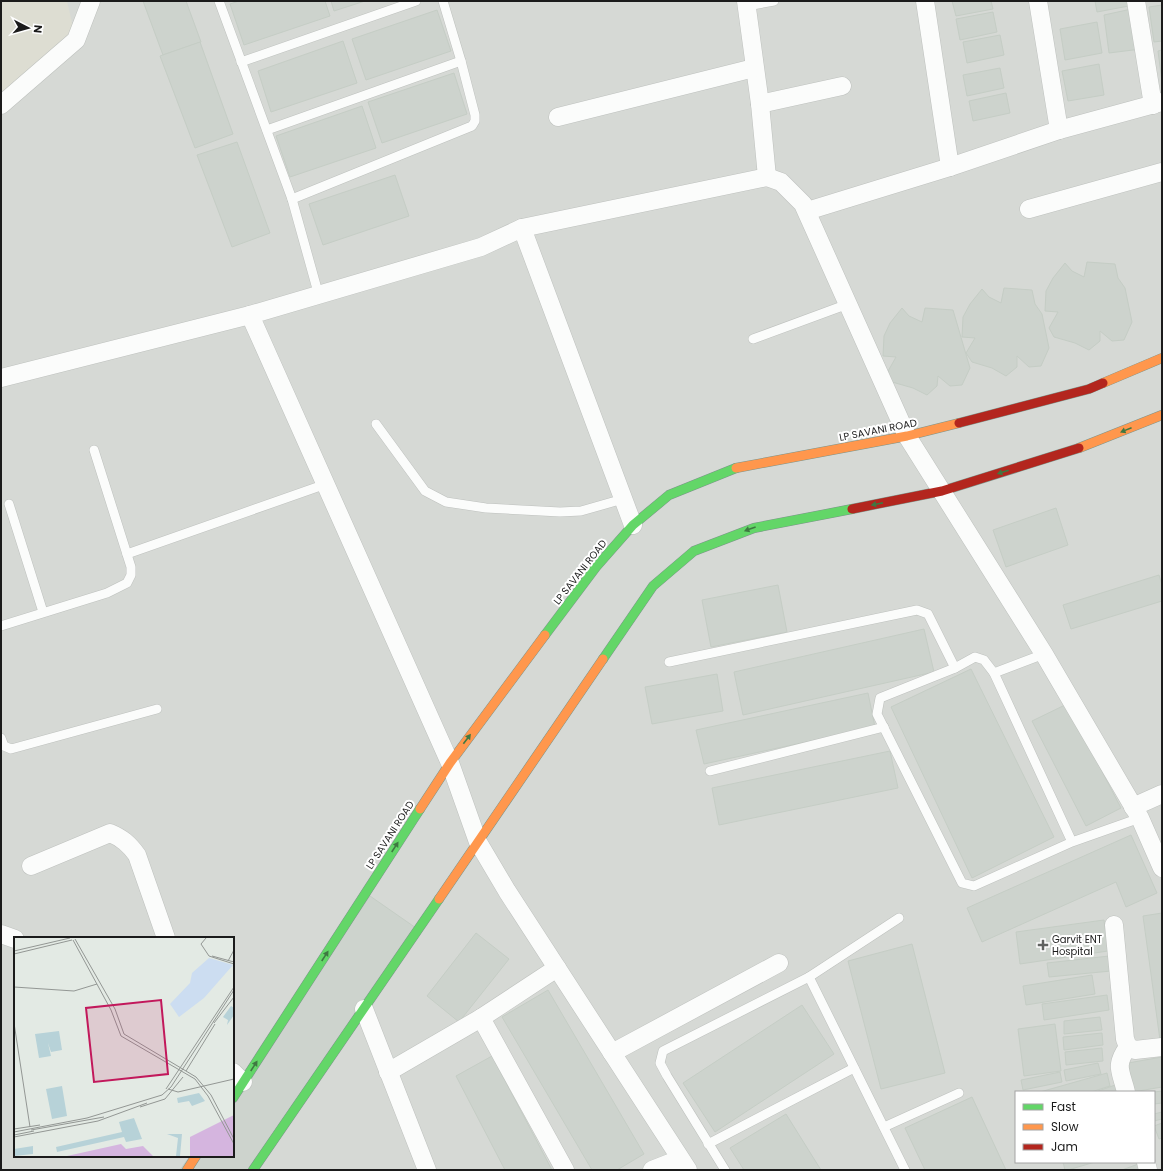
<svg xmlns="http://www.w3.org/2000/svg" width="1163" height="1171" font-family="Poppins,sans-serif">
<style>
.residential{fill:#d6d9d5;fill-rule:evenodd}
.industrial{fill:#ddddd2}
.building{fill:#cdd3cd;stroke:#c5cdc5}
.lines{fill:none;stroke-linecap:round;stroke-linejoin:round}
.lane-casing{stroke:#bec1be;stroke-width:10}
.street-casing{stroke:#bec1be;stroke-width:19}
.fast-casing{stroke:#7c948a;stroke-width:10}
.slow-casing{stroke:#7c948a;stroke-width:10}
.jam-casing{stroke:#7c948a;stroke-width:10}
.lane{stroke:#fbfcfb;stroke-width:9}
.street{stroke:#fbfcfb;stroke-width:18}
.fast{stroke:#63d668;stroke-width:9}
.slow{stroke:#ff974d;stroke-width:9}
.jam{stroke:#b3261e;stroke-width:9}
.oneway{fill:#3f7842}
.poi-dot{fill:#616361;stroke:#fff;stroke-width:1.5}
.labels{text-anchor:middle;dominant-baseline:central;stroke-width:4;stroke-linejoin:round;paint-order:stroke}
.street-label{font-size:10px;fill:#1b1b1b;stroke:#fff}
.poi-label{font-size:10px;fill:#1b1b1b;stroke:#fff;text-anchor:start}
.inset-road{fill:none;stroke:#939794;stroke-width:1}
.view{fill:#c2185b;fill-opacity:0.15;stroke:#c2185b;stroke-width:2}
.inset-edge{fill:none;stroke:#1b1b1b;stroke-width:2}
</style>
<rect width="100%" height="100%" fill="#e3eae4"/>
<path class="residential" d="M1,1H1162V1170H1ZM15,938H233V1156H15ZM1016,1092H1154V1162H1016Z"/>
<path class="industrial" d="M1,1H67L76,40L1,105Z"/>
<g class="building">
<path d="M143,1H186L201,42L163,55Z"/>
<path d="M239,1H325L330,16L244,45L230,4Z"/>
<path d="M331,1H365L334,11Z"/>
<path d="M952,1H991L993,9L956,16Z"/>
<path d="M1095,1H1134V5L1097,12Z"/>
<path d="M1162,5V41L1154,42L1149,7Z"/>
<path d="M1136,8L1141,49L1109,53L1104,15Z"/>
<path d="M437,10L451,51L366,80L352,39Z"/>
<path d="M993,12L997,32L960,40L956,19Z"/>
<path d="M1097,22L1102,53L1065,60L1060,29Z"/>
<path d="M1000,35L1004,55L967,63L963,42Z"/>
<path d="M343,41L357,83L271,112L258,71Z"/>
<path d="M200,42L233,134L195,148L160,56Z"/>
<path d="M1162,50V82L1158,51Z"/>
<path d="M1099,64L1104,95L1068,101L1062,71Z"/>
<path d="M1000,68L1004,88L967,96L963,75Z"/>
<path d="M454,73L467,114L382,143L368,102Z"/>
<path d="M1006,93L1010,113L973,121L969,101Z"/>
<path d="M362,106L376,148L290,177L276,136Z"/>
<path d="M237,142L270,233L232,247L197,155Z"/>
<path d="M395,175L409,216L323,245L309,204Z"/>
<path d="M1087,262L1115,264L1118,278L1125,288L1132,322L1124,340L1112,341L1100,331V341L1089,350L1075,343L1054,337L1049,328L1058,312L1045,311L1046,291L1053,278L1065,263L1072,271L1084,277Z"/>
<path d="M1004,288L1032,290L1035,304L1042,314L1049,348L1041,366L1029,367L1017,356V367L1006,376L992,368L972,362L966,353L975,338L962,337L963,317L970,304L982,289L989,297L1001,303Z"/>
<path d="M902,308L909,316L922,322L925,308L953,310L970,368L962,385L950,386L938,376L937,386L927,395L913,388L892,382L887,373L896,357L883,356L884,336L890,323Z"/>
<path d="M1056,508L1068,545L1006,567L993,530Z"/>
<path d="M1159,575L1162,585V601L1071,629L1063,605Z"/>
<path d="M778,585L787,632L711,647L702,600Z"/>
<path d="M924,629L934,672L743,715L734,672Z"/>
<path d="M971,669L1054,837L972,878L891,707Z"/>
<path d="M717,674L723,711L652,724L645,687Z"/>
<path d="M868,693L875,727L704,764L696,730Z"/>
<path d="M1067,704L1121,808L1086,826L1032,721Z"/>
<path d="M890,751L898,788L719,825L712,788Z"/>
<path d="M1131,835L1157,893L1126,907L1116,882L982,942L967,908Z"/>
<path d="M370,896L416,928L248,1170H180L190,1156H233V1094Z"/>
<path d="M1162,913V1040H1160L1143,916Z"/>
<path d="M1104,920L1108,951L1020,964L1016,932Z"/>
<path d="M476,933L509,959L459,1022L427,996Z"/>
<path d="M912,944L945,1073L881,1089L848,961Z"/>
<path d="M1109,956L1111,971L1049,977L1047,963Z"/>
<path d="M1092,975L1095,994L1026,1005L1023,986Z"/>
<path d="M548,990L644,1154L617,1170H592L502,1017Z"/>
<path d="M1107,995L1109,1010L1044,1020L1042,1004Z"/>
<path d="M802,1005L834,1054L715,1132L683,1083Z"/>
<path d="M1100,1017L1102,1030L1064,1034V1021Z"/>
<path d="M1055,1024L1061,1071L1024,1076L1018,1029Z"/>
<path d="M1102,1033L1103,1045L1064,1050L1063,1037Z"/>
<path d="M1102,1048L1103,1061L1066,1065L1065,1052Z"/>
<path d="M492,1056L552,1170H505L456,1076Z"/>
<path d="M1162,1057V1087L1133,1092L1128,1063Z"/>
<path d="M1098,1063L1101,1074L1066,1081L1064,1070Z"/>
<path d="M1060,1072L1062,1082L1023,1090L1021,1080Z"/>
<path d="M1107,1073L1110,1086L1091,1092H1040Z"/>
<path d="M1121,1083L1124,1092H1095Z"/>
<path d="M1162,1091V1103L1154,1104V1092Z"/>
<path d="M972,1097L1006,1170H925L905,1128Z"/>
<path d="M1162,1112V1119L1154,1121V1114Z"/>
<path d="M786,1114L821,1170H744L730,1148Z"/>
<path d="M1162,1123V1138L1159,1139L1154,1126Z"/>
<path d="M1063,1162H1095L1068,1170H1065Z"/>
<path d="M1141,1163L1144,1170H1122Z"/>
</g>
<g class="lines">
<g class="lane-casing">
<g id="lane">
<path d="M219,1L292,199L319,296"/>
<path d="M747,6L774,1"/>
<path d="M241,62L416,1"/>
<path d="M267,130L461,61"/>
<path d="M292,199L472,126L475,121V115L461,61L443,1"/>
<path d="M753,339L848,304"/>
<path d="M376,424L425,491L446,502L486,508L560,512L581,511L623,499"/>
<path d="M9,504L43,612"/>
<path d="M127,554L326,484"/>
<path d="M1,626L107,593L127,583L131,575V567L94,450"/>
<path d="M669,662L917,610L928,614L955,668"/>
<path d="M994,673L1044,654"/>
<path d="M1,738L4,746L11,749L157,709"/>
<path d="M710,771L884,727"/>
<path d="M1072,842L994,673L984,660L975,657L955,668L880,698L877,714L962,883L974,886L1072,842L1140,818"/>
<path d="M809,977L899,918"/>
<path d="M884,1127L959,1093"/>
<path d="M708,1144L854,1068"/>
<path d="M725,1170L667,1076L660,1063L663,1051L809,977L905,1170"/>
</g>
</g>
<g class="street-casing">
<g id="street">
<path d="M746,1L760,104L767,177"/>
<path d="M925,1L950,167"/>
<path d="M1038,1L1059,130"/>
<path d="M1136,1L1153,105"/>
<path d="M760,104L842,86"/>
<path d="M1,105L76,40L91,1"/>
<path d="M558,117L754,68"/>
<path d="M1029,209L1162,172"/>
<path d="M807,211L950,167L1059,130L1162,102"/>
<path d="M522,228L633,525"/>
<path d="M1,378L250,315"/>
<path d="M1133,807L1162,794"/>
<path d="M31,866L110,833C122,838 129,844 137,855L166,938"/>
<path d="M1114,925L1125,1039L1128,1047L1135,1050L1162,1047"/>
<path d="M1,934L15,939"/>
<path d="M364,1009L427,1170"/>
<path d="M481,1018L565,1170"/>
<path d="M612,1053L779,963"/>
<path d="M233,1072L243,1082"/>
<path d="M388,1072L481,1018L557,968"/>
<path d="M1126,1092C1121,1071 1114,1066 1128,1047"/>
<path d="M1146,1162L1148,1170"/>
<path d="M652,1170L680,1159"/>
<path d="M688,1170L507,891L478,842L450,763L250,315L481,247L522,228L767,177L781,182L803,204L907,436L1044,654L1140,818L1162,868"/>
</g>
</g>
<g class="fast-casing">
<g id="fast">
<path d="M545,635L596,567L633,525L669,495L736,468"/>
<path d="M603,659L653,586L694,551L754,528L852,509"/>
<path d="M233,1098L420,809"/>
<path d="M253,1170L439,899"/>
</g>
</g>
<g class="slow-casing">
<g id="slow">
<path d="M1103,383L1162,358"/>
<path d="M1079,448L1162,415"/>
<path d="M736,468L907,436L959,423"/>
<path d="M420,809L450,763L545,635"/>
<path d="M439,899L603,659"/>
<path d="M187,1170L196,1156"/>
</g>
</g>
<g class="jam-casing">
<g id="jam">
<path d="M959,423L1089,389L1103,383"/>
<path d="M852,509L942,491L1079,448"/>
</g>
</g>
<use href="#lane" class="lane"/>
<use href="#street" class="street"/>
<use href="#fast" class="fast"/>
<use href="#slow" class="slow"/>
<use href="#jam" class="jam"/>
</g>
<defs><path id="oneway-solid" d="M-6-.8H1V-3.2L6.5 0L1 3.2V.8H-6Z"/></defs>
<g class="oneway">
<use href="#oneway-solid" transform="translate(1126 430) rotate(158)"/>
<use href="#oneway-solid" transform="translate(1003 472) rotate(162)"/>
<use href="#oneway-solid" transform="translate(877 504) rotate(169)"/>
<use href="#oneway-solid" transform="translate(750 529) rotate(160)"/>
<use href="#oneway-solid" transform="translate(467 739) rotate(-53)"/>
<use href="#oneway-solid" transform="translate(395 847) rotate(-57)"/>
<use href="#oneway-solid" transform="translate(325 956) rotate(-57)"/>
<use href="#oneway-solid" transform="translate(254 1066) rotate(-57)"/>
</g>
<path class="poi-dot" d="M1041 939h4v4h4v4h-4v4h-4v-4h-4v-4h4z"/>
<g class="labels">
<g class="street-label">
<text transform="translate(878 430) rotate(-11)">LP SAVANI ROAD</text>
<text transform="translate(580 572) rotate(-52)">LP SAVANI ROAD</text>
<text transform="translate(390 835) rotate(-57)">LP SAVANI ROAD</text>
</g>
<g class="poi-label">
<text x="1052" y="939">Garvit ENT<tspan x="1052" dy="12">Hospital</tspan></text>
</g>
</g>
<g transform="translate(14 937)">
<rect width="220" height="220" fill="#e3eae4"/>
<path d="M217,69L220,71V78L213,88L214,83L209,80ZM45,94L48,113L37,115L34,106L37,119L25,121L21,97ZM48,149L53,179L38,182L32,152ZM185,156L191,164L178,169L175,164L164,166L163,161ZM120,181L128,202L112,205L110,200L43,215L42,210L108,195L105,185ZM153,197H168L166,219H162L164,201ZM19,209V217L0,219V212Z" fill="#b7d2d8"/>
<path d="M195,21L219,28L190,61L165,80L156,67L176,46L178,36Z" fill="#ccddf1"/>
<path d="M220,178V219H176V200ZM107,207L112,212L129,209L139,219H53Z" fill="#d5b5df"/>
<path class="inset-road" d="M192,1L187,7L195,19L220,27M61,2L101,72L110,97L182,140L197,158L220,202M59,3L97,73L107,99L181,142L194,159L220,207M0,14L56,1M0,17L58,3M198,19L220,25M214,24L220,13M0,50L60,54L83,47M0,86L16,190M200,86L220,60M172,134L201,87M152,152L220,50M154,152L164,155L220,142M126,170L151,162L169,140M0,192L26,188M17,193L90,180M0,195L73,181L148,158L157,150L220,53M0,198L20,194M0,200L84,184L133,166"/>
<path class="view" d="M147,63L154,137L80,145L72,71Z"/>
<rect width="220" height="220" class="inset-edge"/>
</g>
<rect width="1163" height="1171" fill="none" stroke="#1b1b1b" stroke-width="4"/>
<rect x="1015" y="1091" width="140" height="72" fill="#ffffff" stroke="#a4a4a4"/>
<rect x="1023" y="1104" width="20" height="6" fill="#63d668" stroke="#a4a4a4"/>
<text x="1051" y="1111" font-size="12" fill="#1b1b1b">Fast</text>
<rect x="1023" y="1124" width="20" height="6" fill="#ff974d" stroke="#a4a4a4"/>
<text x="1051" y="1131" font-size="12" fill="#1b1b1b">Slow</text>
<rect x="1023" y="1144" width="20" height="6" fill="#b3261e" stroke="#a4a4a4"/>
<text x="1051" y="1151" font-size="12" fill="#1b1b1b">Jam</text>
<g transform="translate(28 28) rotate(96)" stroke="#ffffff" stroke-width="3" paint-order="stroke">
<path d="M0-3L7 15L0 10L-7 15Z" fill="#1b1b1b"/>
<text y="-6" font-size="11" font-weight="bold" text-anchor="middle" fill="#1b1b1b">N</text>
</g>
</svg>
